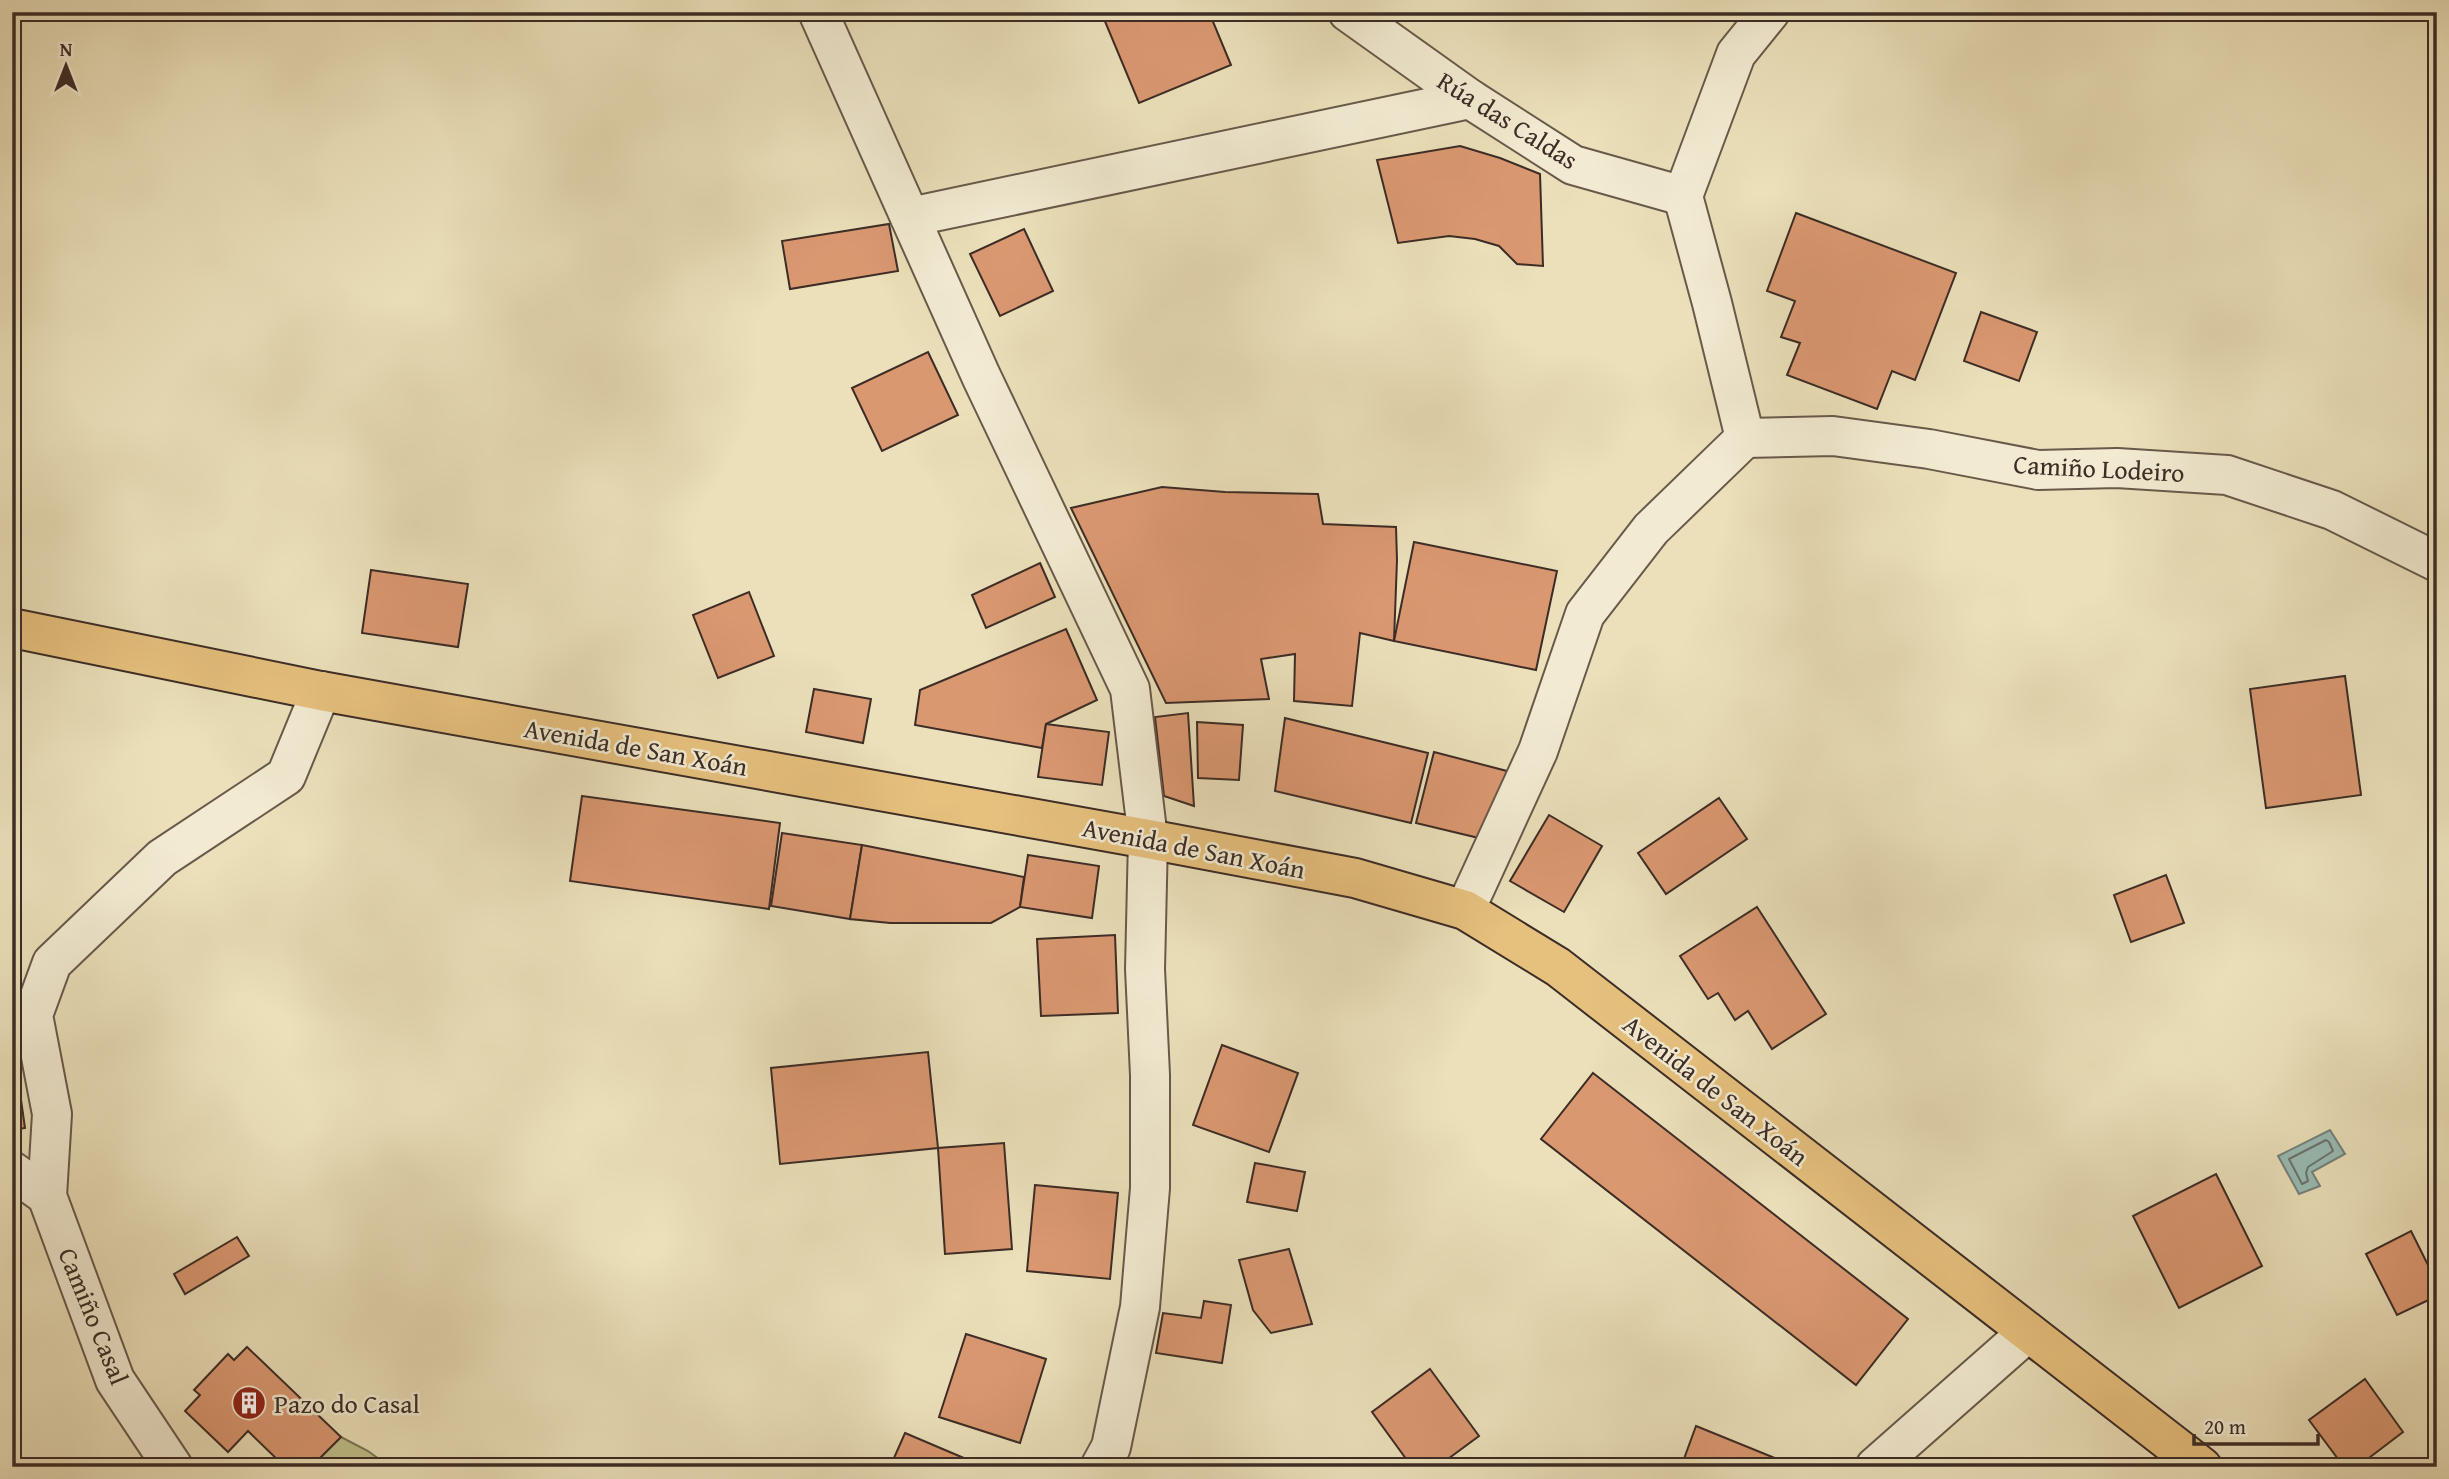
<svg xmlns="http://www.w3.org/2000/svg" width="2449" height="1479" font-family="'Gentium Book Plus',serif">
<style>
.green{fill:#bfc08b;stroke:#7e7658;stroke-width:2}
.water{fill:#99bcb5;stroke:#74827c;stroke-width:2}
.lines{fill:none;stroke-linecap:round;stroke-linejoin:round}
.shore{stroke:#6a746e;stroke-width:2}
.building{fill:#da9871;stroke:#3c2c26;stroke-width:2}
.minor-casing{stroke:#68594b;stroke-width:42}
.major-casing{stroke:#3c2c26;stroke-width:42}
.minor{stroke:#f2ebd2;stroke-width:38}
.major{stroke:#e6c07d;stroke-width:38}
.labels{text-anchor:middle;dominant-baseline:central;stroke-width:5;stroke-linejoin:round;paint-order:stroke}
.street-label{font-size:26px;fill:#3c2c26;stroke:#f2ebd2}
.poi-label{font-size:26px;fill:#3c2c26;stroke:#f2ebd2;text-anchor:start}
</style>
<rect width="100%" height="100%" fill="#ebe0ba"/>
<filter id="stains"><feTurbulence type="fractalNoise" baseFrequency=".00286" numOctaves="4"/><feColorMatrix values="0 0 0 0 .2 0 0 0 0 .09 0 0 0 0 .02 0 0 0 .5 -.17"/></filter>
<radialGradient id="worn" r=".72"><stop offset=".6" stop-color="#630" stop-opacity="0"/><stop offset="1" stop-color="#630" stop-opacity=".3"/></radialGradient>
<path class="green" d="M341,1437L368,1451L390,1467H311Z"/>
<path class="water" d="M2330,1130L2345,1154L2312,1172L2320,1186L2299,1194L2278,1156Z"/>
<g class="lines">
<path class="shore" d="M2326,1140L2329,1142L2333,1151L2308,1167L2306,1173L2308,1181L2302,1184L2289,1159Z"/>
</g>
<g class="building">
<path d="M1119,12H1209L1231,65L1139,103L1104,19Z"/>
<path d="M1460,146L1500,158L1540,174L1543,266L1517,264L1499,246L1475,239L1449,236L1398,243L1377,160Z"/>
<path d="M1796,213L1956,273L1915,380L1892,371L1877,409L1787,375L1800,343L1781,337L1795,301L1767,291Z"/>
<path d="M889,224L898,271L790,289L782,241Z"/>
<path d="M1024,229L1053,291L1000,316L970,254Z"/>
<path d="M1981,312L2037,332L2019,381L1964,361Z"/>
<path d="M928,352L958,415L882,451L852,388Z"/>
<path d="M1162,487L1225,492L1318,494L1323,524L1396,527L1397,560L1394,641L1360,633L1352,706L1294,701L1295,654L1261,659L1269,699L1166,703L1071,508Z"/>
<path d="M1414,542L1557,571L1536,670L1394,641Z"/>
<path d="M1040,563L1055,597L986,628L972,595Z"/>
<path d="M371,570L468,584L458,647L362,633Z"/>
<path d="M749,592L774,656L718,678L693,615Z"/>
<path d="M1066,629L1097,700L1046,724L1042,748L915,725L920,690Z"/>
<path d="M2345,676L2361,795L2266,808L2250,689Z"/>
<path d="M814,689L871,699L863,743L806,732Z"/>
<path d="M1188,713L1194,806L1164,796L1155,717Z"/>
<path d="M1285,718L1428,753L1411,823L1275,791Z"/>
<path d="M1197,722L1243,725L1239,780L1198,778Z"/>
<path d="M1046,724L1109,732L1102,785L1038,777Z"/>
<path d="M1434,752L1507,771L1483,839L1416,823Z"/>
<path d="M582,796L780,823L769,909L570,881Z"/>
<path d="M1719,798L1747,839L1666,894L1638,853Z"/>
<path d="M1549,815L1602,846L1564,912L1510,881Z"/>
<path d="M782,833L862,845L850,919L771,906Z"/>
<path d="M862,845L1024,877L1020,907L991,923H890L850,919Z"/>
<path d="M1028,855L1099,866L1092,918L1020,907Z"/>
<path d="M2166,875L2184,923L2131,942L2114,895Z"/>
<path d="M1757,907L1826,1014L1772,1049L1748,1011L1735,1020L1718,993L1708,999L1680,956Z"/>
<path d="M1115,935L1118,1013L1041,1016L1037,939Z"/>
<path d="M1222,1045L1298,1073L1269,1152L1193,1125Z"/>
<path d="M928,1052L938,1148L780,1164L771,1068Z"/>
<path d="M12,1057H15L25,1128L12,1130Z"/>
<path d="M1593,1073L1908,1319L1856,1385L1541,1139Z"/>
<path d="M1004,1143L1012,1249L945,1254L938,1148Z"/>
<path d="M1255,1163L1305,1172L1297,1211L1247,1202Z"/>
<path d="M2216,1174L2262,1266L2179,1308L2133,1216Z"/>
<path d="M1035,1185L1118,1193L1110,1279L1027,1271Z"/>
<path d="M2411,1231L2437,1283V1296L2397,1315L2366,1254Z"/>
<path d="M237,1237L249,1256L185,1294L174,1274Z"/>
<path d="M1289,1249L1312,1324L1271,1333L1253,1310L1239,1260Z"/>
<path d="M1204,1301L1231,1305L1222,1363L1156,1353L1163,1313L1201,1318Z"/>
<path d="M966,1334L1046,1359L1020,1443L939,1417Z"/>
<path d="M247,1347L341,1437L311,1467H281L283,1465L248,1431L228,1452L185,1411L200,1395L194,1390L228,1354L234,1360Z"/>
<path d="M1430,1369L1479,1436L1437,1467H1412L1372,1412Z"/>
<path d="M2365,1379L2403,1432L2357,1467H2344L2309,1420Z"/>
<path d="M1696,1426L1797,1467H1681Z"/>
<path d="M905,1433L985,1467H890Z"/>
</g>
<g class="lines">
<g class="minor-casing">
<g id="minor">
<path d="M818,12L981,376L1130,689L1148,839L1145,969L1150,1075V1188L1140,1307L1111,1447L1100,1467"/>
<path d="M1348,12L1470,99L1573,165L1683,196"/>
<path d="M910,217L1470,99"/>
<path d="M1745,438L1833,436L1929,449L2038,470L2117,468L2227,475L2332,510L2437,562"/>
<path d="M1465,910L1538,751L1585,614L1651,529L1745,438L1712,303L1683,196L1736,54L1770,12"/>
<path d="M12,1171L47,1196"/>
<path d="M173,1467L115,1380L47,1196L52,1114L33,1015L52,963L162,858L286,776L321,691"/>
<path d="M1875,1467L2028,1332"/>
</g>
</g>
<g class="major-casing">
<path id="major" d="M12,628L321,691L1148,839L1355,878L1465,910L1558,967L2202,1467"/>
</g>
<use href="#minor" class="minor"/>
<use href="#major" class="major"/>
</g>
<defs>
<g id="building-disc" transform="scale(1.75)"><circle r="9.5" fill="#8f2418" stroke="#f2ebd2"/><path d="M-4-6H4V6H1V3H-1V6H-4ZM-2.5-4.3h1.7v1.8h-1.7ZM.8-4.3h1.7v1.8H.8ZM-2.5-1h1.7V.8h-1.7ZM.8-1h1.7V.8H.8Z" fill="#fff"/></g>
</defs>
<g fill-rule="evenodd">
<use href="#building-disc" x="249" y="1403"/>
</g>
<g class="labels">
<g class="street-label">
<text transform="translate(1508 120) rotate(32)">Rúa das Caldas</text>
<text transform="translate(2099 468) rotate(3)">Camiño Lodeiro</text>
<text transform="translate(636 747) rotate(10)">Avenida de San Xoán</text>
<text transform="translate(1194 848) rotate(11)">Avenida de San Xoán</text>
<text transform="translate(1716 1090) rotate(38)">Avenida de San Xoán</text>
<text transform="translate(94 1316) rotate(68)">Camiño Casal</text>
</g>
<g class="poi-label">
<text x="274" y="1403">Pazo do Casal</text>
</g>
</g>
<rect width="2449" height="1479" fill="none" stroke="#ebe0ba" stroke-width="42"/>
<rect x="14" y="14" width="2421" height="1451" fill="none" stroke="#3c2c26" stroke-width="3.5"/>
<rect x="21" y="21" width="2407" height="1437" fill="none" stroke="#3c2c26" stroke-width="2"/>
<g transform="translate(66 66)" stroke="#f2ebd2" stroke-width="5" paint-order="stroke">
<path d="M0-5L12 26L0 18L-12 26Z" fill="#3c2c26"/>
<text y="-10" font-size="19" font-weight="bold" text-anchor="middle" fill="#3c2c26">N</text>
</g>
<path d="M2194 1434v10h124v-10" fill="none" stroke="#3c2c26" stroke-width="3.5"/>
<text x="2204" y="1434" font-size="21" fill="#3c2c26" stroke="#f2ebd2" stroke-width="5" paint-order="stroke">20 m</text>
<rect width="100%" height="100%" filter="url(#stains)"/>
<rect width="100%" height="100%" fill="url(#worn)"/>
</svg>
